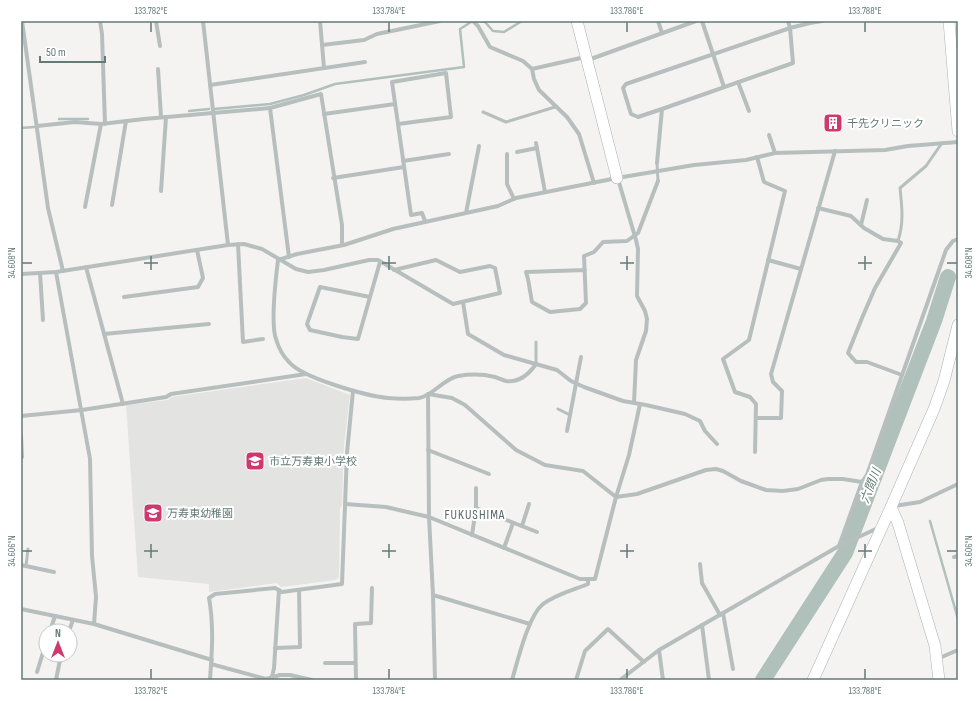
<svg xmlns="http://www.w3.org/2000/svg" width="979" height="701" font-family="'Sofia Sans Condensed','Noto Sans JP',sans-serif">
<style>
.built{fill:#e3e3e2}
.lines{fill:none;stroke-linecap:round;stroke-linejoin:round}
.stream{stroke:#b0c0bb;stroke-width:2.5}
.river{stroke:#b0c0bb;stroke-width:16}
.secondary-casing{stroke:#aab4b3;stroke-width:12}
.lane{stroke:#b7bfbe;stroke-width:3}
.street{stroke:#b7bfbe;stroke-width:4}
.secondary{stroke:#fff;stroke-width:11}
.lane-bridge{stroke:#b7bfbe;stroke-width:3}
.ticks{fill:none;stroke:#637a77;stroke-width:1.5}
.labels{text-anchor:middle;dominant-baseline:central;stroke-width:4;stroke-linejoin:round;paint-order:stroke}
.poi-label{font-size:11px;fill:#637a77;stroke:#fff;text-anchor:start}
.water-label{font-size:12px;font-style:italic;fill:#637c74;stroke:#fff}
.quarter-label{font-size:13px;letter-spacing:1px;fill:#546663;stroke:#fff}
.neatline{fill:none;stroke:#637a77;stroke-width:1.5}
.ticks-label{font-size:10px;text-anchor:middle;fill:#637a77}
</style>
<rect width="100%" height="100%" fill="#f5f3f2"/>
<path class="built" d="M306,378L350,395L344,445L342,505L340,509L339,577L336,580L281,587L277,583L209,592V584L138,577L126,405L168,400L171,397Z"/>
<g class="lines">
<g class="stream">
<path d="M480,21L485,22L493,31L504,32L522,21"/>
<path d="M214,109L270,104L304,95L335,84L464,67L460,29L471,22"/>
<path d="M189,111L209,109"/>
<path d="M59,119H88"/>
<path d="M21,128L34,127"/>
<path d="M930,521L958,619"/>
</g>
<path class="river" d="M763,680L845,553L934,321L948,277"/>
<g class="secondary-casing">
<g id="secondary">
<path d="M577,21L617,178"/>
<path d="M949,21L958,131"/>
<path d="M891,507L898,523L935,646L939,680"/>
<path d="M813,680L891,507L934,409L944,381L958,325"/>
</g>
</g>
<g class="lane">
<path d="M483,112L506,122L555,107"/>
<path d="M898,241C904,223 902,207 900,188L926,166L942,143"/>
<path d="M536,364V342"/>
<path d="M558,409L570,415"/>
<path d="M26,566L28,549"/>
</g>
<g class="street">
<path d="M22,21L48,208L63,271"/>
<path d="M100,21L102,34L105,124"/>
<path d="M156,21L160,46"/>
<path d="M203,21L228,245"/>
<path d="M320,21L324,68"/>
<path d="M473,21L478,26L490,47L523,61L532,69L585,57"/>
<path d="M658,21L662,33"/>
<path d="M702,21L724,87"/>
<path d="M788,21L790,28L793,63L662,109L638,117L631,114L623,88L626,84L790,28L810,23L822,21"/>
<path d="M322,45L364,40L377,34L440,21"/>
<path d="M588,60L696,21"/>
<path d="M158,69L161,117"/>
<path d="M532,69L534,79L539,90L567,117L579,134L594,183"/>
<path d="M738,82L749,111"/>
<path d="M210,85L365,62"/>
<path d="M270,108L289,257"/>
<path d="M324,114L395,104"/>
<path d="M398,124L451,117L446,73L392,82L411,215L422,213L425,221"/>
<path d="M37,126L75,122L101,124L144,119L270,108L321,94L342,225V245"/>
<path d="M769,135L775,153"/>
<path d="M536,143L545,192"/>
<path d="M517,152L537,148"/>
<path d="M507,154V184L514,199"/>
<path d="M403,161L449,154"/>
<path d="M657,163L662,109"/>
<path d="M333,178L404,167"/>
<path d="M618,179L636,240L638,249L637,296L645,311L647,319L646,331L636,360L634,403"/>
<path d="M161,191L166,117"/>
<path d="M112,205L126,121"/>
<path d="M85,207L101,124"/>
<path d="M818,208L851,216L864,228L883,239L898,241L901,243L875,288L862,318L848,353L856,362H867L902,375"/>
<path d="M466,213L479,146"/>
<path d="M861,225L867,200"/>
<path d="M238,244L243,342L263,339"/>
<path d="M278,260L297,254L344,245L393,229L498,206L516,198L617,178L694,165L746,160L775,153L885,150L908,146L958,142"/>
<path d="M278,260C276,277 270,323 276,339C278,346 283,356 289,362C302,378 367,396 388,398C398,399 409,399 419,398C433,396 443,379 458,376C470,374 483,374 495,377C498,378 502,380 506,381C520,383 529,374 536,364"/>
<path d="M768,260L801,269"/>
<path d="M86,267L123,404"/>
<path d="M585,270L526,272L528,279L532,302L550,312L580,309L586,303L584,256L594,252L603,242L627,241L638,233L658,181"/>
<path d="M56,272L90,459L92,556L96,597L94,624"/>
<path d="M40,273L43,320"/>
<path d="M21,274L56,272L228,245L244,244L262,249L296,269L308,272L324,270L369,260H378L453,304L500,293L495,268L490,266L460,272L436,260L394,270"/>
<path d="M124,297L198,287L203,278L197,250"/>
<path d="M370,297L320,287L307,324L310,330L342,337L358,339L380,262"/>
<path d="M463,302L468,334L504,355L557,370L571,381L584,387L623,401L646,405L685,414L700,421L705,431L717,444"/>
<path d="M104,334L209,324"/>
<path d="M428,394L452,398L465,405L516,450L545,465L583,471L616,497L637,494L706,470L716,469L723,471L741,481L766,490L783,491L798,489L821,480L828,479H843L862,482"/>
<path d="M428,394L429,517L433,595L435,680"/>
<path d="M21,416L82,410L166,397L171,394L306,374"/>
<path d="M756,418H781L782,391L773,382L771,374L835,151"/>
<path d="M567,431L581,357"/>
<path d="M21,436L22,457"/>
<path d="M428,450L489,474"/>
<path d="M755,452L756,404L750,397L735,392L723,359L749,340L785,191L764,182L757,157"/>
<path d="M345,504L386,507L429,517L580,579H595L616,497L629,455L640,404"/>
<path d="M894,506L920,502L958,484"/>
<path d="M476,508L537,532"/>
<path d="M522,526L529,504"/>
<path d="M472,535L476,508V488"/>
<path d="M839,546L862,482L867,475L946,250L953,241L958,239"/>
<path d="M504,548L513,523"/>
<path d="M954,557L958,556"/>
<path d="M700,564L702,583L720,615"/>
<path d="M21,565L54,572"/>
<path d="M433,595L530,624"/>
<path d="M21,609L94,624L212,660"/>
<path d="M723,613L733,669"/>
<path d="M702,625L709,680"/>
<path d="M50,631L55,616"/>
<path d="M69,631L73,620"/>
<path d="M275,648L300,647L299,590"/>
<path d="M659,650L663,680"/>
<path d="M937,659L958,650"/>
<path d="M325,663H355"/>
<path d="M211,664L266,679L280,675H290L312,680"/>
<path d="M37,672L46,643"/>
<path d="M272,677L274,668L279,590"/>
<path d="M56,680L61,655"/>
<path d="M210,680C212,652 214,626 209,598L215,594L275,588L282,592L342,584L347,453L353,391"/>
<path d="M356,680L355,624L371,623L372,588"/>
<path d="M512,680C518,660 528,616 543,604C556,594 573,590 588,584V579"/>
<path d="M576,680L585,651L608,629L644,662"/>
<path d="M620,680L659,650L839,546L878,528"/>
</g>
<use href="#secondary" class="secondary"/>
<path class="lane-bridge" d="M657,163L658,181"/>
</g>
<path class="ticks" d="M151,22V32M389,22V32M627,22V32M865,22V32M151,256V270M389,256V270M627,256V270M865,256V270M22,263H32M144,263H158M382,263H396M620,263H634M858,263H872M947,263H957M151,544V558M389,544V558M627,544V558M865,544V558M22,551H32M144,551H158M382,551H396M620,551H634M858,551H872M947,551H957M151,669V679M389,669V679M627,669V679M865,669V679"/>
<defs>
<g id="building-square" transform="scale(1)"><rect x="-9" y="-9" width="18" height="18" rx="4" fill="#cf386d" stroke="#fff"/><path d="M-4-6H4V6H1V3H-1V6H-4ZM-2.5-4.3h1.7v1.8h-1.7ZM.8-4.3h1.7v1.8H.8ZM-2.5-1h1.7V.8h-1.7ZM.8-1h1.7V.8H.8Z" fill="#fff"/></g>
<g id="school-square" transform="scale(1)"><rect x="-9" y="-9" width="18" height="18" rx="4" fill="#cf386d" stroke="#fff"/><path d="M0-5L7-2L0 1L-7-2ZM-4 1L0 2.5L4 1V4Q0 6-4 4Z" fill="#fff"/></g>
</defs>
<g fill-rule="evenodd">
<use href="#building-square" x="833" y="123"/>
<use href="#school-square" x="255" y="461"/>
<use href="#school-square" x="153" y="513"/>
</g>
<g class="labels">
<g class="poi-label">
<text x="847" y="123">千先クリニック</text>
<text x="269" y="461">市立万寿東小学校</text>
<text x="167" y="513">万寿東幼稚園</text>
</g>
<g class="water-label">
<text transform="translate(871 486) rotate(-69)">六間川</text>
</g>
<g class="quarter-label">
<text x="475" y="515">FUKUSHIMA</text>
</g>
</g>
<rect width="979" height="701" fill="none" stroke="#ffffff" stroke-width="44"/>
<g transform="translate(58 643)"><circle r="19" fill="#ffffff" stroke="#c1cac9"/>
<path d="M0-3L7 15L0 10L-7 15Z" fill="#cf386d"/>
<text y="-6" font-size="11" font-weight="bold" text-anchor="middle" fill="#637a77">N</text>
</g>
<path d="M40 56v6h65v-6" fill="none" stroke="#637a77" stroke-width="2"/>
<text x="46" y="56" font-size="12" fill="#637a77" stroke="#ffffff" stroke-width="3" paint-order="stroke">50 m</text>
<rect x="22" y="22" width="935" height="657" class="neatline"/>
<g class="ticks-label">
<text x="151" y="14">133.782°E</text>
<text x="389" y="14">133.784°E</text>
<text x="627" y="14">133.786°E</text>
<text x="865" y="14">133.788°E</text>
<text transform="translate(11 263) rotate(-90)" y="4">34.608°N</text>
<text transform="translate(968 263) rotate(-90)" y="4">34.608°N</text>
<text transform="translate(11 551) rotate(-90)" y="4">34.606°N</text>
<text transform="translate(968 551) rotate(-90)" y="4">34.606°N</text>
<text x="151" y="694">133.782°E</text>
<text x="389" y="694">133.784°E</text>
<text x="627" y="694">133.786°E</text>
<text x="865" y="694">133.788°E</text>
</g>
</svg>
